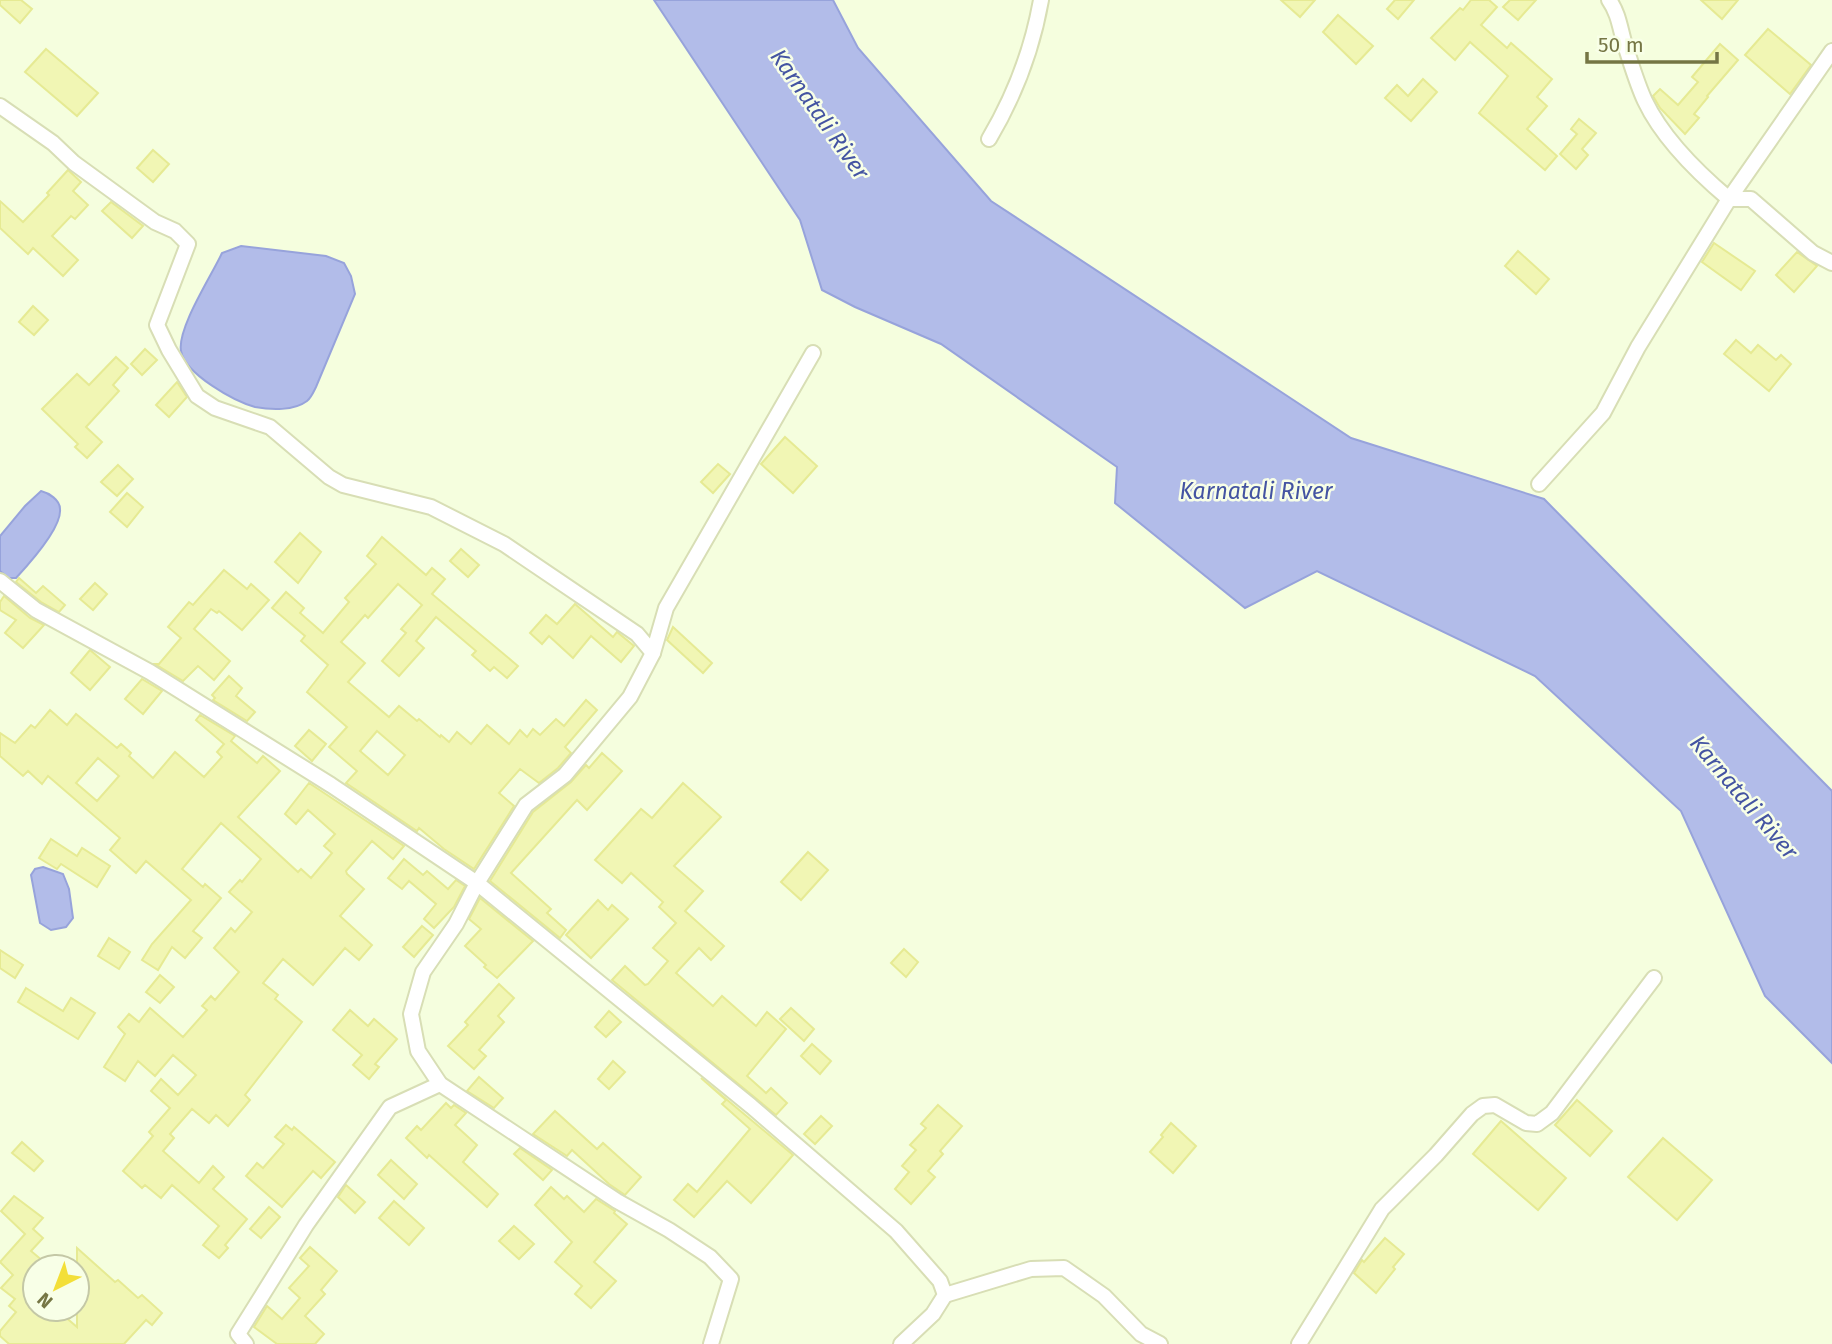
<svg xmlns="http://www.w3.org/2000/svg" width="1832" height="1344" font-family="'Fira Sans',sans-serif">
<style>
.water{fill:#b2bce9;stroke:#97a3db;stroke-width:2}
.building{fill:#f1f6b4;stroke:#e6ea93;stroke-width:2;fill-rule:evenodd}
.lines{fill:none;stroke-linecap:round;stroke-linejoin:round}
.minor-casing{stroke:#d8deb5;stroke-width:18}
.minor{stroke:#fff;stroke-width:14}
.labels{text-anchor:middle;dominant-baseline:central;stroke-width:5;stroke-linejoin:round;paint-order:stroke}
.water-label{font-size:23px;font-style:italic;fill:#4454a2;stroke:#f8ffe7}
</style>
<rect width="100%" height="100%" fill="#f5fede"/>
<g class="water">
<path d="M654,0H833L858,48L991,201L1351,438L1544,499L1832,791V1063L1765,996L1681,811L1535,676L1317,571L1245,608L1115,503L1117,467L941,344L855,307L822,290L800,220Z"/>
<path d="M241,246L326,256L344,263L351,276L355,294L316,387C314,391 311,398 307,401C294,411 271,410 255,407C234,401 185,374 181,351C177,328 212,275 222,253Z"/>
<path d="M41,491C49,493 60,500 60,509C62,527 28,565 16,578H9L0,571V536L25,506Z"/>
<path d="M43,867L63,874L69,889L73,918L66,927L51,930L40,923L31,875L35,869Z"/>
</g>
<g class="building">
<path d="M0,0H21L32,9L20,23L0,5Z"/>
<path d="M1281,0H1315L1300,17Z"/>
<path d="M1395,0H1414L1398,19L1387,9Z"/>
<path d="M1471,0H1489L1497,7L1481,25L1507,48L1511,43L1552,79L1537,97L1547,106L1527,129L1557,156L1545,170L1479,113L1508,76L1470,42L1455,60L1431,38L1460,8L1463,10Z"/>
<path d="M1510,0H1536L1518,20L1503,7Z"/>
<path d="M1701,0H1738L1722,19Z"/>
<path d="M1338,15L1373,46L1356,64L1323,32Z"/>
<path d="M1768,29L1811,65L1790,94L1745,55Z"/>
<path d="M1720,44L1738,60L1707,96L1708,97L1694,114L1699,118L1685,134L1660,108L1653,96L1660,89L1678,105L1698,82L1692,77Z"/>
<path d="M46,49L98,93L77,116L25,72Z"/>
<path d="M1423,79L1437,92L1411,121L1385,98L1397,85L1408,96Z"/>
<path d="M1579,119L1596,133L1582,149L1588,155L1576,169L1560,154L1577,134L1571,129Z"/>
<path d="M153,150L169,164L153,182L137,168Z"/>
<path d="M68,170L81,182L73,191L88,205L75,219L71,216L52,236L78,260L63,276L33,248L28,254L0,228V201L23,222L49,195L47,193Z"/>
<path d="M111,202L143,226L132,238L102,211Z"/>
<path d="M1714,243L1755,271L1741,290L1702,262Z"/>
<path d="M1518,251L1549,279L1536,294L1505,266Z"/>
<path d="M1797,252L1817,266L1794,292L1776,275Z"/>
<path d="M33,306L48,320L34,335L19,322Z"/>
<path d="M1736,340L1751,353L1758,345L1776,360L1781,355L1791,364L1769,391L1724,354Z"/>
<path d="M145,349L157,360L142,375L131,364Z"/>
<path d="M116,357L128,368L113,385L119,391L86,427L102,442L87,458L75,447L78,444L42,409L77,374L89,385Z"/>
<path d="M177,382L187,397L169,417L156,405Z"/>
<path d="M785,437L817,466L793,493L761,464Z"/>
<path d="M718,464L730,474L713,493L701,482Z"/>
<path d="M118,465L133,479L117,496L101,482Z"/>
<path d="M127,493L143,507L127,527L110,512Z"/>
<path d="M300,533L321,552L298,583L275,562Z"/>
<path d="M382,537L426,575L432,568L445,579L432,594L518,666L507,678L494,667L490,671L472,655L476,651L436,617L416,641L424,648L399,676L382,661L406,633L401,629L422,605L398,584L368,618L365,615L341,642L365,663L348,682L389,717L399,706L417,721L419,719L440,737L441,735L449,742L457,732L471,744L487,725L509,744L520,730L527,737L533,729L540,735L556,719L564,726L586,700L597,710L565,747L571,753L558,768L539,783L520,769L499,793L514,806L474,869L444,849L419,828L417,831L346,783L357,771L329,747L347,727L307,692L328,665L301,641L305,636L272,608L286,592L304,608L300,613L323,633L349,602L345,598L376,564L367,556ZM377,731L405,755L388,775L360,751Z"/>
<path d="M461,549L479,565L468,577L450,561Z"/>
<path d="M224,570L247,589L251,584L269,600L242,630L219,611L217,613L211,609L194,629L230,661L214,680L198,666L183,681L155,664H159L181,638L168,627L189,602L193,605Z"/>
<path d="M19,578L36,593L43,586L65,605L59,612L41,602L16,582Z"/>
<path d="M95,583L107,594L93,610L80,599Z"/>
<path d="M4,596L30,618L44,625L23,648L5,633L16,620L0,610V602Z"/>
<path d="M575,604L613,637L617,632L634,646L621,662L591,636L573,658L549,636L542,644L530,633L546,615L557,624Z"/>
<path d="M673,627L712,663L703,673L667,640Z"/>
<path d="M90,650L110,667L90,690L71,673Z"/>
<path d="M229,676L242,688L236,696L255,712L247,721L213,700L215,698L212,695Z"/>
<path d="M142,679L162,691L143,714L125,699Z"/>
<path d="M50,710L67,725L76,714L117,748L121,744L131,753L129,756L153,778L175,752L204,777L222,757L217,752L224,744L196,720L200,715L235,736L231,741L257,763L263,756L280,771L238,817L298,872L301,869L311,878L332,853L324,846L335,834L308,810L296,824L285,814L309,783L404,846L393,859L372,841L346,871L347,874L364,889L340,916L372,945L359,960L345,948L313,985L283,959L263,983L278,995L275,999L302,1022L245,1095L250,1100L228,1126L216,1115L209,1123L192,1109L170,1134L174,1138L163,1151L199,1183L213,1166L224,1177L213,1189L247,1219L225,1245L228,1248L219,1258L203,1245L219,1226L172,1185L161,1198L145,1185L142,1188L123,1171L153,1136L149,1132L170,1108L151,1091L161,1079L178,1095L196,1075L173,1055L155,1076L138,1061L125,1081L104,1067L125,1034L118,1027L129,1014L139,1022L150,1008L183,1037L207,1010L202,1006L211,996L215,1000L239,972L214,948L231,928L235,932L252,912L229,892L240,880L242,882L261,859L221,823L182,869L203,887L205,884L221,898L193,931L202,938L185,958L172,947L158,970L142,960L152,944L191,900L146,861L136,873L110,850L120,838L48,776L42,784L28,771L23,776L0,756V733L15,743L31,725L35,728ZM98,758L119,776L97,801L76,783Z"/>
<path d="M309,730L326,744L312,761L295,746Z"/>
<path d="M602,753L622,771L587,810L577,800L511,873L551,909L547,913L566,930L560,938L490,881L533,812L571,782L586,765L589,768Z"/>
<path d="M683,783L721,817L674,866L703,891L685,911L724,946L711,960L699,948L676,973L713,1006L722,996L756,1026L767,1012L786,1029L747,1076L766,1093L771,1088L787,1103L776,1115L612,980L625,966L645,985L648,984L668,961L653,948L676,923L659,907L663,902L631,873L622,883L595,860L641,809L652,818Z"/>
<path d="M51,839L77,856L82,848L110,866L97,887L61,864L57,869L39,858Z"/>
<path d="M808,852L828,870L801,900L781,882Z"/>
<path d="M404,859L423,875L427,871L448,889L456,880L465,886L454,907L434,928L424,919L436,904L409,881L402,889L388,878Z"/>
<path d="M480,898L533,941L497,978L484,967L486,965L465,946L481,929L469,919Z"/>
<path d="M598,900L608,910L612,905L628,919L591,958L566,935Z"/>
<path d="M422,926L433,935L414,957L403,947Z"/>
<path d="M109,938L130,952L119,969L98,956Z"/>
<path d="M904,949L918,962L906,977L891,963Z"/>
<path d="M0,950L23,965L15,978L0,968Z"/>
<path d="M160,975L174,987L160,1003L146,992Z"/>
<path d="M499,984L514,998L498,1016L504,1022L479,1050L486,1056L474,1069L448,1046L468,1025L465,1022Z"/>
<path d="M26,988L63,1011L71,998L95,1013L78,1039L18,1002Z"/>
<path d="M791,1008L814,1029L804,1041L780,1019Z"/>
<path d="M350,1010L368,1026L374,1019L397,1039L375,1064L379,1067L369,1079L353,1065L362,1055L333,1030Z"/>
<path d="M609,1011L621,1022L606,1037L595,1027Z"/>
<path d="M812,1044L831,1061L820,1074L801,1056Z"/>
<path d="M613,1061L625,1072L609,1089L598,1079Z"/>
<path d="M479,1077L503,1098L494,1108L467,1091Z"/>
<path d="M701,1078L793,1155L751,1203L727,1181L694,1217L674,1200L688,1184L697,1192L750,1129L722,1104L726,1100Z"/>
<path d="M1577,1100L1612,1131L1590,1156L1555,1125Z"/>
<path d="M446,1103L451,1108L454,1105L466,1113L455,1125L477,1145L463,1162L498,1194L487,1207L429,1155L427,1158L406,1138L417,1126L421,1130Z"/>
<path d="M938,1105L962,1126L940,1151L943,1154L928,1171L935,1177L911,1204L895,1189L909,1172L902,1166L916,1150L910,1145L926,1128L921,1124Z"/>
<path d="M555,1111L597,1149L603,1143L641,1177L625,1195L609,1184L572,1150L567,1156L533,1134Z"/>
<path d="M821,1116L832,1126L815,1144L804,1134Z"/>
<path d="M1501,1121L1566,1178L1538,1210L1473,1154Z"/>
<path d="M1171,1123L1196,1146L1173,1173L1150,1152L1163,1137L1161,1135Z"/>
<path d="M286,1125L292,1130L294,1127L335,1162L321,1178L313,1171L282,1207L246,1176L257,1163L263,1168L284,1144L275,1137Z"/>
<path d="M1663,1138L1712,1180L1677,1220L1628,1177Z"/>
<path d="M22,1142L43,1161L34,1171L12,1153Z"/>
<path d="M520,1148L552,1170L543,1180L514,1154Z"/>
<path d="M391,1160L417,1184L404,1199L378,1175Z"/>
<path d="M346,1185L365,1202L355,1213L338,1197Z"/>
<path d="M551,1187L564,1199L567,1196L584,1212L596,1199L615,1211L614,1213L627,1224L594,1262L616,1281L591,1308L575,1294L582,1286L555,1262L572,1242L535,1205Z"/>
<path d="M14,1196L43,1218L33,1229L43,1238L31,1251L50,1267H35V1309H56L77,1327V1248L115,1282L118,1280L138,1298L142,1295L162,1313L152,1325L146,1320L124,1344H9L0,1336V1331L16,1312L9,1306L15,1299L1,1288L13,1275L0,1262L25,1234L1,1211Z"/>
<path d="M394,1201L424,1228L409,1245L379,1218Z"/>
<path d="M269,1207L280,1217L261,1238L250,1229Z"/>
<path d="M514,1226L534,1244L519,1259L499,1241Z"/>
<path d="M1385,1238L1404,1254L1393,1267L1395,1269L1376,1293L1354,1273L1362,1260L1364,1262Z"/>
<path d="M310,1247L337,1271L321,1290L325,1294L305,1316L324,1334L315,1344H277L254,1327L267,1306L282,1319L300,1298L289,1288L309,1266L300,1258Z"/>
</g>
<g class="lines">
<g class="minor-casing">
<g id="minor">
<path d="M1609,0C1619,14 1620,29 1625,45C1631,63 1637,84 1645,101C1663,139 1697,172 1729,199L1832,51"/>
<path d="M0,106L53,143L74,163L155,222L175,231L188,244L157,325L169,350L197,396L215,408L270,427L329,477L343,485L431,507L504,544L637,634L653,653"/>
<path d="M989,139C1015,95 1032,51 1041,0"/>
<path d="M1539,484L1603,413L1638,347L1729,199H1751L1813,253L1832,263"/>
<path d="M0,581L36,610L150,672L331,785L477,883L751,1106L896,1231L940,1281L945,1295L933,1314L901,1344"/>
<path d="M945,1295L1031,1269L1064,1268L1104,1296L1141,1334L1160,1344"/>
<path d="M246,1344L238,1334L306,1225L390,1107L440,1084"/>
<path d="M711,1344L731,1279L710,1257L669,1230L617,1201L440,1084L418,1051L411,1014L423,972L456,924L477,883L526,805L565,775L630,697L653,653L666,608L813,353"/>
<path d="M1299,1344L1382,1209L1436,1155L1472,1114L1483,1106L1495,1105L1526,1123L1537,1124L1552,1113L1654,978"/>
</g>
</g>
<use href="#minor" class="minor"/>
</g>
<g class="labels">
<g class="water-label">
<text transform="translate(820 114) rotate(55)">Karnatali River</text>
<text x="1256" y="491">Karnatali River</text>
<text transform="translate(1744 797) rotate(50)">Karnatali River</text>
</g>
</g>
<g transform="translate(56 1288) rotate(222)"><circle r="33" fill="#f8ffe7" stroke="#c4c8a6" stroke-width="2"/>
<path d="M0-5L12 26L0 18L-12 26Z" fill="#f3df38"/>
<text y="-10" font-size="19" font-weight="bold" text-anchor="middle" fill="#757644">N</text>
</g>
<path d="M1587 52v10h130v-10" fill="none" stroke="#757644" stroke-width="3.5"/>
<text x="1598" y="52" font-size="21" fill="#757644" stroke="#f8ffe7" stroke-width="5" paint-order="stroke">50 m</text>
</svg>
